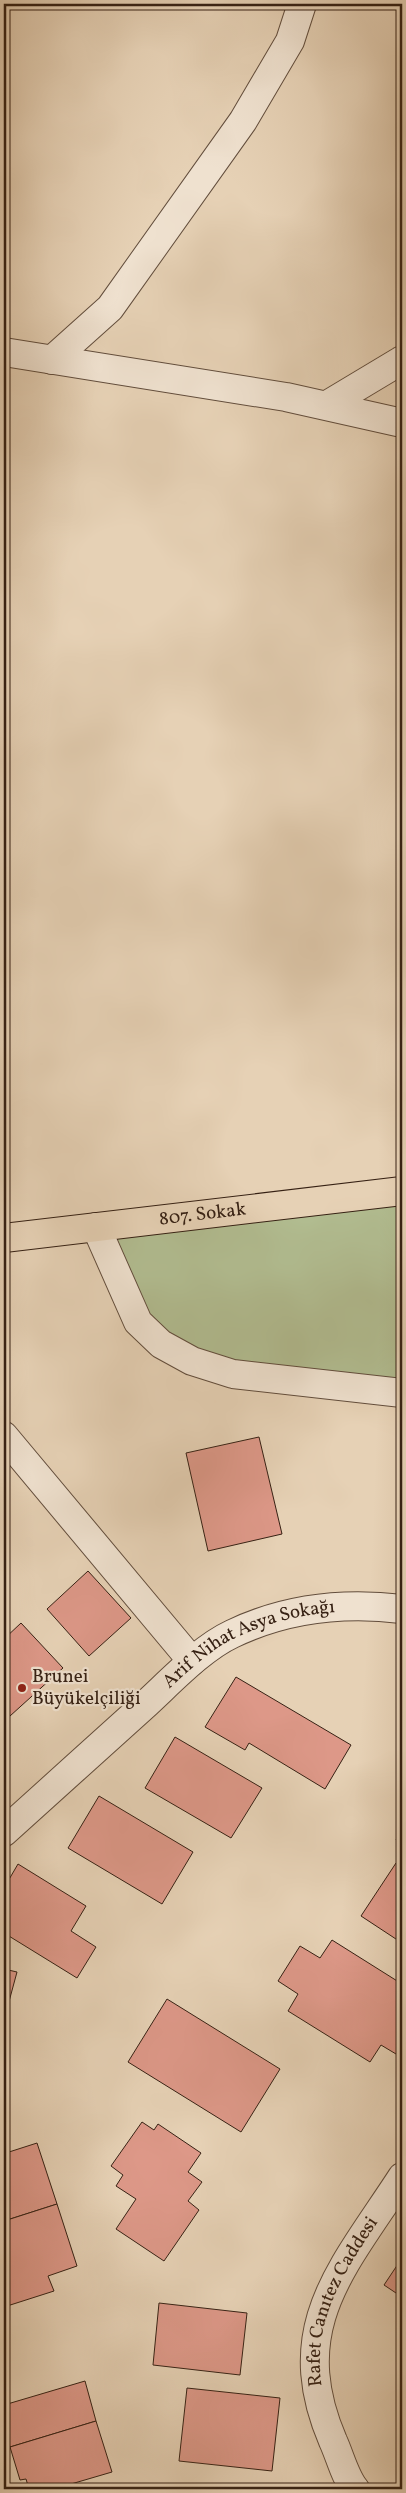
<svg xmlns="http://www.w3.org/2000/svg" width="406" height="2493" font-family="Vollkorn,serif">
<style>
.green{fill:#b1bc90;stroke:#746e52}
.building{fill:#dd9888;stroke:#362114}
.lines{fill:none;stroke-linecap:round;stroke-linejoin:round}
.minor-casing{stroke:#624d3c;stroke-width:30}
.major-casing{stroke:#362114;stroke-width:30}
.minor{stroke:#efe1cf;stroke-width:28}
.major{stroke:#e6d1b5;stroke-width:28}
.poi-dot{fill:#8f2418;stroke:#efe1cf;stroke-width:2}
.labels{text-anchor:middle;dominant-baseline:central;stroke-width:4.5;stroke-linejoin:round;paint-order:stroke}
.street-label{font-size:19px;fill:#362114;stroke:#efe1cf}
.poi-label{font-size:19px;fill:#362114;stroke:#efe1cf;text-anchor:start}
</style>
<rect width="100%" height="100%" fill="#e6d1b5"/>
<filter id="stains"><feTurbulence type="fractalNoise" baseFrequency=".004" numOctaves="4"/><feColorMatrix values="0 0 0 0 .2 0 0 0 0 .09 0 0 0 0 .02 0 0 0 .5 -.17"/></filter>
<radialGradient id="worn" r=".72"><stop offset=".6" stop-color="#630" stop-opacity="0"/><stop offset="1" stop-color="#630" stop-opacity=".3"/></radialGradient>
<path class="green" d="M402,1191V1393L233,1374L161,1344L96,1227Z"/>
<g class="building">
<path d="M259,1437L282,1534L208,1551L186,1453Z"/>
<path d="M88,1571L131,1618L89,1656L47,1609Z"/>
<path d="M21,1623L63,1668L10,1716L4,1709V1639Z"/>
<path d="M236,1677L351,1745L325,1789L249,1743L245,1750L205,1727Z"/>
<path d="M4,1709L10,1716L4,1722Z"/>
<path d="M175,1737L262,1788L231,1838L145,1788Z"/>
<path d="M99,1796L193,1852L162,1904L68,1848Z"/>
<path d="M402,1830V1844L396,1840Z"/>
<path d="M396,1863L402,1867V1943L361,1916Z"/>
<path d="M18,1864L86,1906L71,1931L96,1947L77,1978L4,1933V1888Z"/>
<path d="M332,1940L402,1984L401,2057L381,2045L370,2062L288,2011L298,1994L278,1981L300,1946L320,1958Z"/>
<path d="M4,1969L17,1972L4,2020Z"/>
<path d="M167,1999L280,2069L241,2132L128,2062Z"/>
<path d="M142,2122L154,2130L158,2124L201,2153L188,2172L202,2182L188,2201L199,2210L164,2261L116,2229L136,2199L116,2186L123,2175L111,2166Z"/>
<path d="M4,2136L9,2152L37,2143L57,2204L4,2221Z"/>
<path d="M57,2204L77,2266L48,2276L54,2291L4,2307V2221Z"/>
<path d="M402,2258V2297L384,2285Z"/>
<path d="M159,2303L247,2313L240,2375L153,2365Z"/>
<path d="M85,2381L96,2421L10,2447L4,2426V2405Z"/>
<path d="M187,2388L280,2398L272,2471L179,2461Z"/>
<path d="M96,2421L112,2472L54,2489H29L26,2479L20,2480L10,2447Z"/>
</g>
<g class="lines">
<g class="minor-casing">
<g id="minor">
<path d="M4,352L286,397L402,423"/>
<path d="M52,360L110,308L243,121L290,41L302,4"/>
<path d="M327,405L402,360"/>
<path d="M96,1227L138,1322L161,1344L192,1361L233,1374L402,1393"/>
<path d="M4,1436L192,1661"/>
<path id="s1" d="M4,1832C52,1789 99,1746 147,1703C172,1680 202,1648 232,1634C286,1608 344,1602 402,1609"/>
<path id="s2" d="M355,2489C345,2477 340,2456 333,2441C284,2327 343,2268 402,2177"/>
</g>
</g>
<g class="major-casing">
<g id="major">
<path id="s3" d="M4,1238L402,1191"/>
</g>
</g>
<use href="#minor" class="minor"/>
<use href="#major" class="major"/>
</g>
<circle class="poi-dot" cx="22" cy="1688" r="5"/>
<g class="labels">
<g class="street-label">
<text stroke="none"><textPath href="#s3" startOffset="200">807. Sokak</textPath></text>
<text stroke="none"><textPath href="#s1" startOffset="314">Arif Nihat Asya Sokağı</textPath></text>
<text stroke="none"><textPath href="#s2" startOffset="201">Rafet Canıtez Caddesi</textPath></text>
</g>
<g class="poi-label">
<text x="32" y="1677">Brunei<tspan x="32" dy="22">Büyükelçiliği</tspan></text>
</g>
</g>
<rect width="406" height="2493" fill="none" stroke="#e6d1b5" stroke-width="20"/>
<rect x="5" y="5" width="396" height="2483" fill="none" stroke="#362114" stroke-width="2.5"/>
<rect x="10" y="10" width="386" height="2473" fill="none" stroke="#362114"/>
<rect width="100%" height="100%" filter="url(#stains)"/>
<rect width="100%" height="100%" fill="url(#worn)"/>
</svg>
